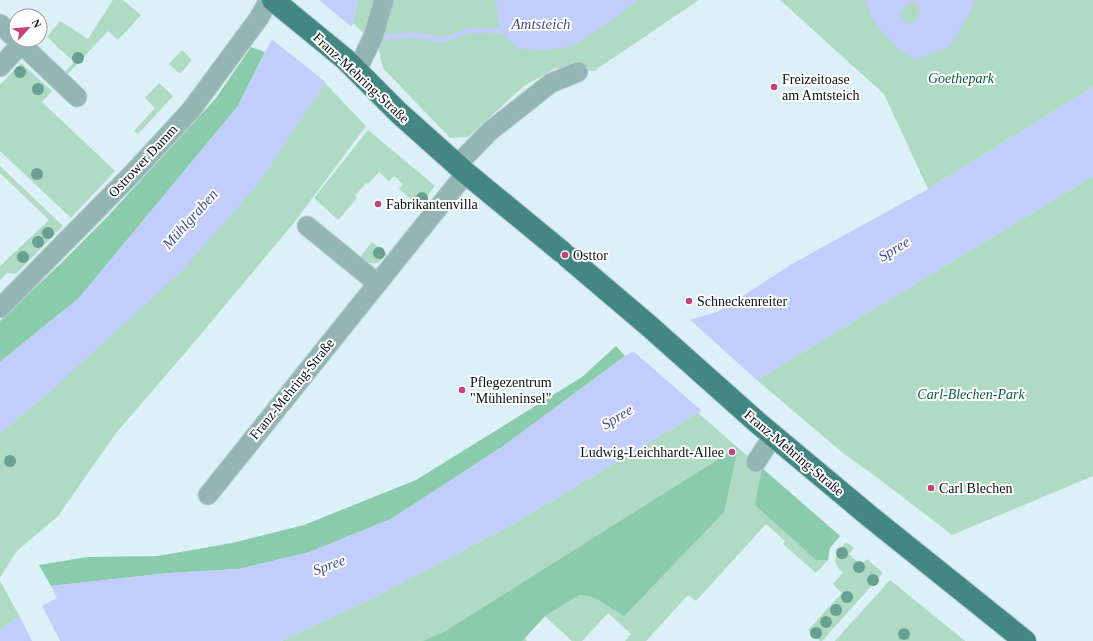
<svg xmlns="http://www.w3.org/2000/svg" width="1093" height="641" font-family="'Times New Roman',serif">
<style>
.green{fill:#afdac3}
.forest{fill:#8acbab}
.water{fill:#c1cdfb;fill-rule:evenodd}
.pier{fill:#dcf1f7}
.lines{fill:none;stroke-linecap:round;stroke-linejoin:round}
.stream{stroke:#c1cdfb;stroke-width:5.5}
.minor-casing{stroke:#bacdd2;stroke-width:21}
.major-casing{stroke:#bacdd2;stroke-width:24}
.minor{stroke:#94b6b3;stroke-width:19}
.major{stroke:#438783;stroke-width:22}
.tree{fill:#68a092}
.poi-dot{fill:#c7407e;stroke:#fff;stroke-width:1.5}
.labels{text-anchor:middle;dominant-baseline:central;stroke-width:4;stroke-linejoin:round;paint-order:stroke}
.street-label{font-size:14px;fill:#091012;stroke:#fff}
.park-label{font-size:14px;font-style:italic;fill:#095d3f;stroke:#fff}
.poi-label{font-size:14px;fill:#091012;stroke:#fff;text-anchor:start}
.water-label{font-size:15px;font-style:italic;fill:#435094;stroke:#fff}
</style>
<rect width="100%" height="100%" fill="#dcf1f7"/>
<g class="green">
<path d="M113,0H123L141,15L118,40L108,31L67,75L65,72L74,62L47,37L60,21L88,39Z"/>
<path d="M358,0H699L594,71L556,68L524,86L468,137L450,138L383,68L378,47L353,23Z"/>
<path d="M780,0H1093V87L928,189L884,94Z"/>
<path d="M182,50L192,60L180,74L169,64Z"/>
<path d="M21,63L52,91L42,102L115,171L71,218L0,151V85Z"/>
<path d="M159,83L173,96L138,134L134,131L155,108L145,98Z"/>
<path d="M325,83L366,126L293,224L191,346L116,433L58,516L16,552L0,578V433L51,391L254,189Z"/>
<path d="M368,130L435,186L419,206L399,189L403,184L394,176L389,181L379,172L368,184L366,183L355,196L357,198L338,220L314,198Z"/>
<path d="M0,166L63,226L16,274L7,273L0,280V266L49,220L0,173Z"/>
<path d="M1093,176V476L952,535L878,478L844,454L757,380Z"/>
<path d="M372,242L387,254C378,266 371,266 360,257Z"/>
<path d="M698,413L840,536L830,548L828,560L816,573L783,544L785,541L766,524L696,601L688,595L646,641H625L631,634L608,613L582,641H572L545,616L525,638L527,641H281L375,597L513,524Z"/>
<path d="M846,542L854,548L849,554L861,565L867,559L883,573L822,641H820L808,630L842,593L833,584L843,573C830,560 836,554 846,542Z"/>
<path d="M890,580L965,641H835Z"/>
<path d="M0,581L20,617L0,629Z"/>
</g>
<g class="forest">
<path d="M251,47L265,52L238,106L79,298L0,362V321L60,264L108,216L216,98Z"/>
<path d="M616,346L625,356L502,447L391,519L310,552L239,569L169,573L51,586L39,565L87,557L158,556L232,543L304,525L416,480L582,377Z"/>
<path d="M738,447L724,512L624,616C611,609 595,594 579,595L545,616L522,641H423L444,632Z"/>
<path d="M762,468L840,536L830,548L828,560H816L755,505Z"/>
</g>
<g class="water">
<path d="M294,0H358L353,23L325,83L254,189L181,272L51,391L0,433V362L79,298L238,106L270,43Z"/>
<path d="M493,0H638L611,21L573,46L546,50L520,49L507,40L501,31L497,20L498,7Z"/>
<path d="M866,0H974L971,11L949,47L916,60L899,50L872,20ZM914,1L920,10L915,21L908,25L903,20L900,14L910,2Z"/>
<path d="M1093,87V176L757,380L698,413L513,524L375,597L281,641H60L42,606L57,598L51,586L169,573L239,569L310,552L391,519L502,447L625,356L690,320L720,311L792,264L928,189Z"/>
<path d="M20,617L32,641H0V629Z"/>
</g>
<g class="pier">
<path d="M292,0H319L353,28L327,83L270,38Z"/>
<path d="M689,319L759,382L703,412L632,350Z"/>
<path d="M40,606H42L60,641H58Z"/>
</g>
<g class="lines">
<path class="stream" d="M382,37L416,35L443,40L471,30L501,31"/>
<g class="minor-casing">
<g id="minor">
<path d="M0,24L16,39"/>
<path d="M17,40L77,97"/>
<path d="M0,67L21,44"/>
<path d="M357,70L373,37L384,0"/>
<path d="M457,165L490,131L551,83L578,72"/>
<path d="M307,226L377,283"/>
<path d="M0,308L134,172L191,110L259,18L269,0"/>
<path d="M756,462L773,436"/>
<path d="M208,495L466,173"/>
</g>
</g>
<g class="major-casing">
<g id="major">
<path d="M273,0L345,59L399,113L466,173L562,252"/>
<path d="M568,257L648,325L758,423L868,515L1025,641"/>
</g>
</g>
<use href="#minor" class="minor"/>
<use href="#major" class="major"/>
</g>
<g class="tree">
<circle cx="78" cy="58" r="6"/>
<circle cx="20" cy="72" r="6"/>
<circle cx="38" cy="89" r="6"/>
<circle cx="37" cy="174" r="6"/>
<circle cx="422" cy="198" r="6"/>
<circle cx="48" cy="233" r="6"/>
<circle cx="38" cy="242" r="6"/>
<circle cx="379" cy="253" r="6"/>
<circle cx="23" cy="257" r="6"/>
<circle cx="10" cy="461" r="6"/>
<circle cx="842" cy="553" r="6"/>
<circle cx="859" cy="567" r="6"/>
<circle cx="873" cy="580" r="6"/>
<circle cx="847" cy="597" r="6"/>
<circle cx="836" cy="610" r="6"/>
<circle cx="826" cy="622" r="6"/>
<circle cx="816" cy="633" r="6"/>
<circle cx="904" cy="634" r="6"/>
</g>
<g class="poi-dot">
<circle cx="774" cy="87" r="4"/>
<circle cx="378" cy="204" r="4"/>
<circle cx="565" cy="255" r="4"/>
<circle cx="689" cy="301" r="4"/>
<circle cx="462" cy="390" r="4"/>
<circle cx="732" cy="452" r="4"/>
<circle cx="931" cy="488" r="4"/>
</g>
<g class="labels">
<g class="street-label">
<text transform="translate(361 78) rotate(43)">Franz-Mehring-Straße</text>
<text transform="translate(143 161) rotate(-47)">Ostrower Damm</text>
<text transform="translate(292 389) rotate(-51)">Franz-Mehring-Straße</text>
<text transform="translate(794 453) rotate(40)">Franz-Mehring-Straße</text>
</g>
<g class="park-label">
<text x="961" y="78">Goethepark</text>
<text x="971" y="394">Carl-Blechen-Park</text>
</g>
<g class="poi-label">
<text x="782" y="79">Freizeitoase<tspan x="782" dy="16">am Amtsteich</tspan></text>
<text x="386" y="204">Fabrikantenvilla</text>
<text x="573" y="255">Osttor</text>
<text x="697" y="301">Schneckenreiter</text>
<text x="470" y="382">Pflegezentrum<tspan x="470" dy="16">"Mühleninsel"</tspan></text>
<text x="724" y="452" text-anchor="end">Ludwig-Leichhardt-Allee</text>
<text x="939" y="488">Carl Blechen</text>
</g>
<g class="water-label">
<text x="541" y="24">Amtsteich</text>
<text transform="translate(190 219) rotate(-48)">Mühlgraben</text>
<text transform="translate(894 249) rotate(-31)">Spree</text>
<text transform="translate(617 417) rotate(-31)">Spree</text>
<text transform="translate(329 565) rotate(-20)">Spree</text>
</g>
</g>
<g transform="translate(28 28) rotate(63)"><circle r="19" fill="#ffffff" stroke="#9d9fa0"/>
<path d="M0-3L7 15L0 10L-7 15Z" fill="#c7407e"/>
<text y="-6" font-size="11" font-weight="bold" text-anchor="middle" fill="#091012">N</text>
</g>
</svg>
